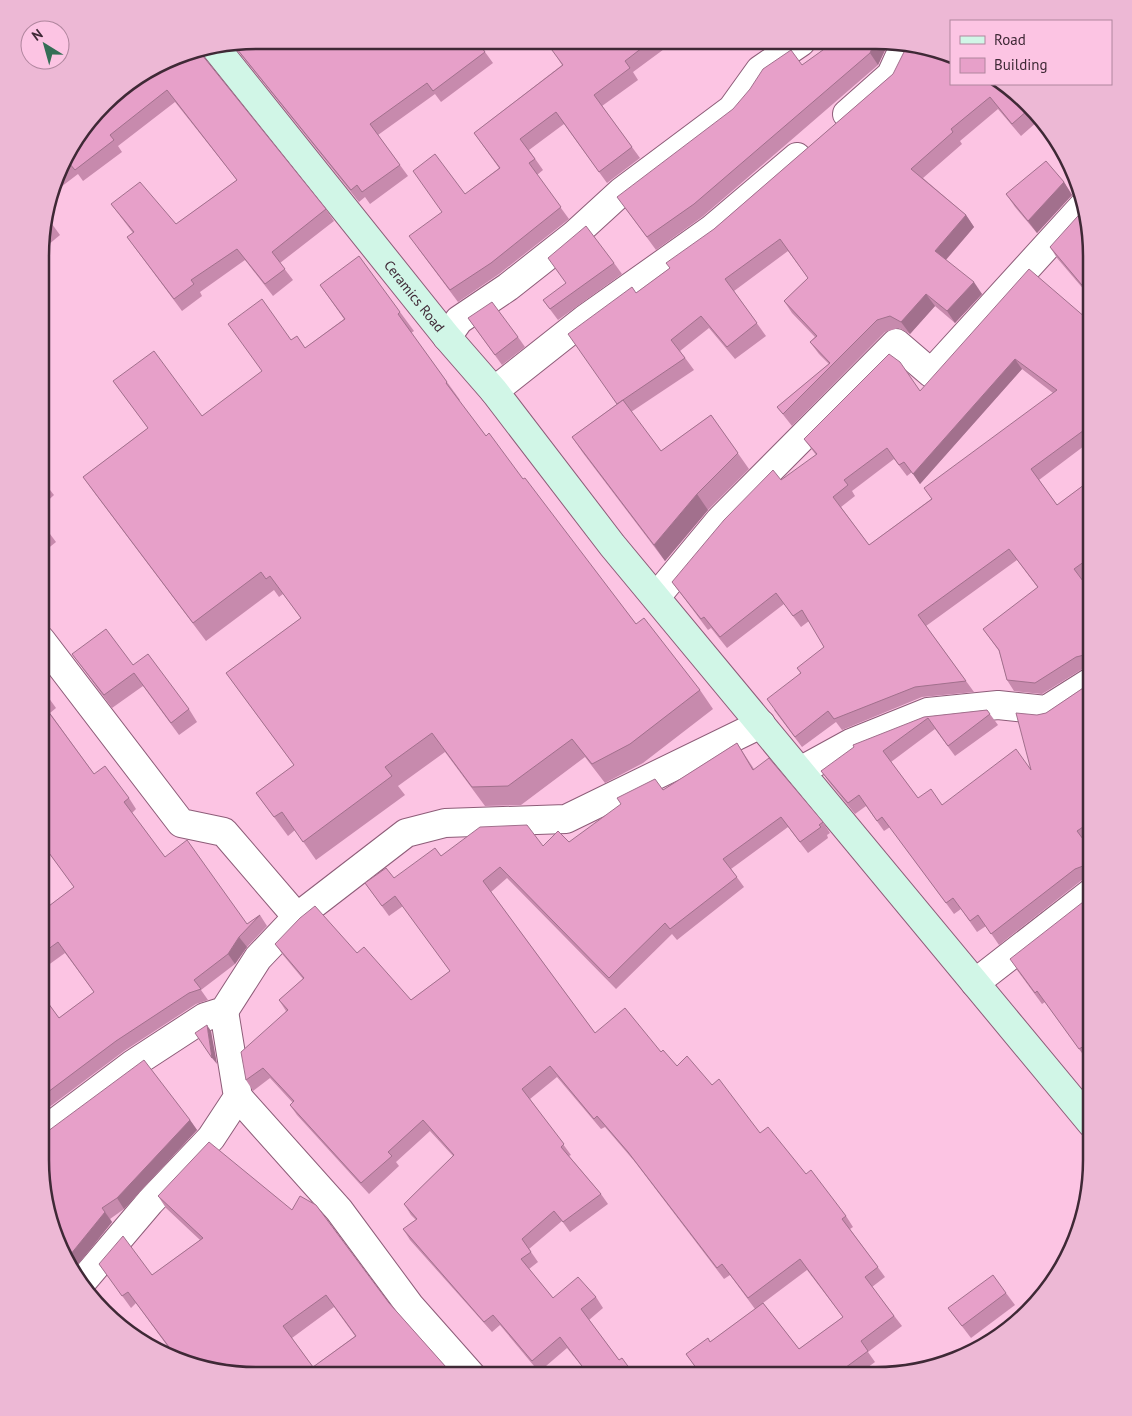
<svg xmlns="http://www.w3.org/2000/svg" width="1132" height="1416" font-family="'PT Sans',sans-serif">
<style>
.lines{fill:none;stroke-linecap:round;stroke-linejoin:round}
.street-casing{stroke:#8d5c78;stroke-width:30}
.secondary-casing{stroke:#8d5c78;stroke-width:30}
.street{stroke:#fff;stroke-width:28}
.secondary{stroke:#d1f6e7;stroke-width:28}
.wall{fill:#c78aad;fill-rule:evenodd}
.shaded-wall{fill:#a2708d}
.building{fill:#e7a0c9;stroke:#a2708d;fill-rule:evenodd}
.labels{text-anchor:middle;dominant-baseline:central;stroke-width:4;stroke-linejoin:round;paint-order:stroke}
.street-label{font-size:14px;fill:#3f2936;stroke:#fcc4e3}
.rim{fill:none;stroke:#3f2936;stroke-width:2.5}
</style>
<rect width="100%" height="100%" fill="#fcc4e3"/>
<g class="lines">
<g class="street-casing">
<g id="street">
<path d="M847,114L891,75L901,53L911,44"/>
<path d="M447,337L459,320L508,287L574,235L621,192L732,109L760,70L801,42"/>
<path d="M494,391L585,319L712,229L797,157"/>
<path d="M656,597L720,520L896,343L931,373L1085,204"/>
<path d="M41,640L181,823L224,832L297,917"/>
<path d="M800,771L851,743L928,712L998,705L1046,710L1092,681"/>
<path d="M975,983L1092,892"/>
<path d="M238,1097L339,1210L410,1306L472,1376"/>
<path d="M40,1134L133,1064L205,1017L224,1011L258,958L297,917L406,833L445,823L566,819L761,724"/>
<path d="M82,1282L150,1202L211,1138L238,1097L224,1011"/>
</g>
</g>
<g class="secondary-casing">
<g id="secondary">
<path id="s1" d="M215,47L447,337L494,391L612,545L1092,1124"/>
</g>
</g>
<use href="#street" class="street"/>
<use href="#secondary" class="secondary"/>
</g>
<g class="wall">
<path d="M256,40L477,41L493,63L441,102L435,94L378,135L408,176L370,204L365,197L359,202L232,44Z"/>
<path d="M547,41H675L633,72L638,80L602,106L640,158L607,183L564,124L529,150L543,170L537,175L569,219L499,274L458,302L417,247L442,212L465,194L499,168L474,133L562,65Z"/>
<path d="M732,41H740L734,45Z"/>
<path d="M834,42H891L887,46L878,65L702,217L656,250L626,209L802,65Z"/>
<path d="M200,49L201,54L326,209L334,221L280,263L293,280L273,296L245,260L200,292L202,296L182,311L127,237L133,233L111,204L176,224L237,180L175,102L118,146L122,152L83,181L78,174L53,193L69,148Z"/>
<path d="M893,74L1003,84L1038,121L1021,136L998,109L960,141L962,144L923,178L966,215L974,227L946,260L982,294L955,323L935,306L910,334L899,328L885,332L792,426L777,407L829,364L819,354L810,342L815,337L792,313L784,301L808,278L788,251L734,291L766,336L735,359L709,328L680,351L694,370L631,412L661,451L711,415L749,469L708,510L665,561L583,453L572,437L617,404L636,293L670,268L714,229Z"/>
<path d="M1064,182L1072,195L1037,233L1015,207L1006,194Z"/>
<path d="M52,224L60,235L42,250V227Z"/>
<path d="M1050,247L1092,255V299L1057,258Z"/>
<path d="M614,263L622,274L558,320L543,300Z"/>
<path d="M320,285L400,312L414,331L411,333L447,382L460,400L459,401L486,436L523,479L636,624L700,690L713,709L643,763L605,783L585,757L521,805L485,806L445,752L398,786L405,795L316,860L295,830L288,836L256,793L294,765L226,673L301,618L283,594L279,597L274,590L206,641L96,495L83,477L148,428L113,381L202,416L262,372L291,340L305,348L344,319Z"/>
<path d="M1092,313V440L1039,480L1057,505L1092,479V572L1082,580L1092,593V665L1084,668L1042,694L1014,691L1007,680L999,651L983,629L1038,588L1017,560L926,626L974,692L922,697L842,730L836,722L802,747L774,710L800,673L824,647L809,621L801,627L784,604L727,648L711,628L708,630L672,582L816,455L804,439L920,391L1086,318ZM1022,369L1053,393L931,499L869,545L841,507L855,496L852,491L894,459L907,476L912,472L920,484Z"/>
<path d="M468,318L518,337L525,347L502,365Z"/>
<path d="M41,479L46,485L54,495L41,507Z"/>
<path d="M41,522L56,542L41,554Z"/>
<path d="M72,654L133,665L189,709L197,722L179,735L143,686L112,708Z"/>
<path d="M1092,682V837L1085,842L1092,851V877L1082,880L999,945L986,926L977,932L961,909L954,914L890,827L884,831L866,806L855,814L829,782L821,771L924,717L987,710L998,725L955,756L935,729L891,762L918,798L942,805L1031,770L1037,715L1046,713Z"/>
<path d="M41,687L56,708L50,713L94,774L129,798L136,809L132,813L165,857L247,924L260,915L267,926L247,947L235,964L201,990L208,1000L196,1004L124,1051L40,1114V992L59,1018L94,992L65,953L40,971L41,912L74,887L41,842Z"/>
<path d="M737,743L754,769L823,822L830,833L827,835L828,838L808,853L788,827L731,869L744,887L677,940L672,934L616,989L507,878L491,892L595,1033L661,1052L677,1066L712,1085L760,1133L806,1174L846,1216L853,1227L850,1229L885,1277L872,1287L902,1326L868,1352L875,1362L856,1376H702L686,1354L710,1342L755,1309L730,1275L724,1279L635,1162L605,1127L601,1129L557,1077L530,1099L571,1155L569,1156L601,1194L608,1204L570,1232L562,1221L529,1249L538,1262L529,1269L553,1298L596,1297L603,1308L589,1320L619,1360L635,1376L588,1374L567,1348L539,1372L500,1325L492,1332L410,1240L403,1229L416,1220L411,1215L404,1204L453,1156L430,1131L396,1162L399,1166L369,1194L297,1115L290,1105L293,1103L270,1078L253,1091L246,1080L286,1011L279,1000L303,979L283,955L275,944L357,953L411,1000L450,971L403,906L389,916L365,883L394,878L441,856L543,846L569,842L663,790ZM807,1270L843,1317L799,1349L763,1303Z"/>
<path d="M1092,895V1057L1087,1060L1045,1002L1042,1004L1017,970Z"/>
<path d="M190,1120L197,1130L124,1209L110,1219L112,1222L72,1272L69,1268L47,1216Z"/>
<path d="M158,1196L389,1303L452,1374L241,1376L171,1351L136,1303L131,1308L99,1264L152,1275L200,1240L166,1208ZM334,1307L355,1336L313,1367L292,1338Z"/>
<path d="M1006,1293L1015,1305L971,1338L948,1308Z"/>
</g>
<g class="shaded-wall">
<path d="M875,42H884L887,46L878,65L870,53Z"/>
<path d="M1064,182L1072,195L1037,233L1028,221Z"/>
<path d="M966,215L974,227L943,263L935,251Z"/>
<path d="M974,282L982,294L955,323L947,311Z"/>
<path d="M926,294L935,306L910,334L901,322Z"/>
<path d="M1015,359L1022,369L920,484L913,474Z"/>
<path d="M697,494L708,510L665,561L654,545Z"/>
<path d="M239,937L247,947L235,964L228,954Z"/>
<path d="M207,1025L211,1031L217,1064L212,1058Z"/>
<path d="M190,1120L197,1130L124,1209L117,1198Z"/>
<path d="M105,1212L112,1222L72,1272L69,1268L66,1260Z"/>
</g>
<g class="building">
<path d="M256,40L477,41L485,52L433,91L427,83L370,124L400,165L362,192L357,185L351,190L233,44Z"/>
<path d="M547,41H651L625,61L630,68L594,95L632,147L599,172L556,112L520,139L535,159L529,163L561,207L491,263L450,290L409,236L442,212L413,171L435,154L465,194L500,168L474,133L563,65L546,42Z"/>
<path d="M834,42H875L870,53L694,204L647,237L617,197L733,109L750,89L763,69L791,50L802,65Z"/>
<path d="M911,44L951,59V84H1003L1028,110L1012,124L990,97L951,129L953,132L911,169L966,215L935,251L974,282L947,311L926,294L901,322L890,316L877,320L783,414L777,407L830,363L810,342L817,336L784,301L808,278L780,239L725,279L757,323L727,347L701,316L671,340L685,358L617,404L568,334L632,287L636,293L670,268L666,263L714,229L893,74L905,50Z"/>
<path d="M198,50L326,209L272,252L285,269L265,284L237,249L191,280L194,284L174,299L127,237L134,232L111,204L140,182L176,224L237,180L167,90L110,135L114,140L75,170L69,163L62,169L69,148L114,93L186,52Z"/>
<path d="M1046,161L1064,182L1028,221L1006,194Z"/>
<path d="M1086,207L1092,255V297L1050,247Z"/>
<path d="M46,215L52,224L42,232V227Z"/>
<path d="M586,226L614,263L550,309L543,300L566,283L548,258Z"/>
<path d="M359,256L400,312L398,314L447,382L446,383L486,436L489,433L523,479L525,478L636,624L644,618L700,690L630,744L592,764L572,739L508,786L472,787L432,733L385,767L392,776L303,842L282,812L274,817L256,793L294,765L226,673L301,618L270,576L266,579L261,572L193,623L83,477L148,428L113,381L154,351L202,416L262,371L228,324L262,299L291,340L297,336L305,348L345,319L320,285Z"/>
<path d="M1029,269L1086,318L1092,313V426L1091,425L1031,469L1057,505L1092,479V556L1074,569L1092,593V657L1084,655L1076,657L1035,683L1007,680L999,650L983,629L1038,587L1009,549L918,615L966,681L915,687L834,719L828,711L795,737L767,699L801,673L797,668L824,647L802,610L793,616L776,593L720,637L704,617L701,619L672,582L724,520L773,470L781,480L817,454L804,439L889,354L900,362L920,391ZM1015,359L1057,390L924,488L932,499L869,545L833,497L848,485L844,480L887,448L899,465L904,462L913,474Z"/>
<path d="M492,302L518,337L495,355L468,318Z"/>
<path d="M623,400L661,451L711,415L738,453L697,494L654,545L572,437Z"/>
<path d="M41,479L46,485L41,489Z"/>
<path d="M41,522L49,532L41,538Z"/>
<path d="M106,629L133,665L148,654L189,709L171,723L134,673L104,695L72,654Z"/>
<path d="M1092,682V821L1077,831L1092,851V868L1083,866L1075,869L991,934L978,915L970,921L953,898L946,903L882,817L877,821L859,795L848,803L821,771L854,747L853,745L924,717L987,710L990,714L948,746L928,718L883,751L918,798L931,789L942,805L1016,749L1031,770L1016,713L1037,715L1046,713Z"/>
<path d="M41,687L49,698L42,703L94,774L105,766L129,798L124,802L165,857L187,840L247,924L260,915L239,937L228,954L194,980L201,989L189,993L116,1041L40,1098V992L59,1018L94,992L58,942L40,955L41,912L74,887L41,842Z"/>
<path d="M737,743L753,770L769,758L823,822L819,825L821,827L800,842L781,817L723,859L737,877L670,929L665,923L609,978L500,867L483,881L595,1033L625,1008L661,1052L663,1050L677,1066L687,1056L712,1085L719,1079L760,1133L768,1127L806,1174L811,1170L846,1216L842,1219L878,1267L865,1277L894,1316L861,1341L868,1351L834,1376H702L686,1354L708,1338L710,1342L763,1303L799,1349L843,1317L800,1259L748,1298L722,1264L717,1268L628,1152L597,1116L594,1119L550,1066L522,1089L564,1144L561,1147L601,1194L563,1222L554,1211L522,1239L531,1252L521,1259L553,1298L578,1277L596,1297L581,1309L619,1360L622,1358L635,1376H586L588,1374L560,1337L532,1361L493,1315L484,1322L403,1229L417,1219L404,1204L454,1155L423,1120L388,1152L392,1156L361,1183L290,1105L294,1101L263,1068L246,1080L241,1052L288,1010L279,1000L304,978L275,944L300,918L315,906L357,953L364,947L411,1000L450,971L395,896L382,906L365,883L386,868L394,878L435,848L441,856L480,827L527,825L543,846L558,831L569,842L621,804L617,798L655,779L663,790Z"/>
<path d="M1092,895V1056L1084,1046L1079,1049L1037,991L1035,993L1010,959Z"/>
<path d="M207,1025L212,1058L195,1033Z"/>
<path d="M144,1060L190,1120L117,1198L102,1208L105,1212L66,1260L47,1216L40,1161V1137Z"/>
<path d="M209,1142L292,1210L300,1196L316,1205L389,1303L454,1376H241L186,1364L167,1355L172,1351L128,1292L122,1296L99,1264L123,1236L152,1275L203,1238L158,1196ZM326,1295L356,1336L313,1367L283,1326Z"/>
<path d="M993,1275L1006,1293L962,1326L948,1308Z"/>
</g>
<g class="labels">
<g class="street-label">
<text stroke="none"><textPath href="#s1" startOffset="319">Ceramics Road</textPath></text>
</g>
</g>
<path d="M0 0H1132V1416H0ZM256 49H876A207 207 0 0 1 1083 256V1160A207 207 0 0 1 876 1367H256A207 207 0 0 1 49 1160V256A207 207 0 0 1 256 49Z" fill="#edb8d5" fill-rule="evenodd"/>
<path class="rim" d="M256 49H876A207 207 0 0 1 1083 256V1160A207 207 0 0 1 876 1367H256A207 207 0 0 1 49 1160V256A207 207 0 0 1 256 49Z"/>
<rect x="950" y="20" width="162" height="65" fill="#fcc4e3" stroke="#b0869e"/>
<rect x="960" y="36" width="25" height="8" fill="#d1f6e7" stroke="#b0869e"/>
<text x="994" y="45" font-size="15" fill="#3f2936">Road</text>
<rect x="960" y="58" width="25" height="15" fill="#e7a0c9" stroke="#b0869e"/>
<text x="994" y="70" font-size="15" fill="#3f2936">Building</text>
<g transform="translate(45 45) rotate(323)"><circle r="24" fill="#fcc4e3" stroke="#b0869e"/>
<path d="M0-4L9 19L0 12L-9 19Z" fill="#356e56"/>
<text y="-8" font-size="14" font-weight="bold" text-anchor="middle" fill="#3f2936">N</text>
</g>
</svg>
